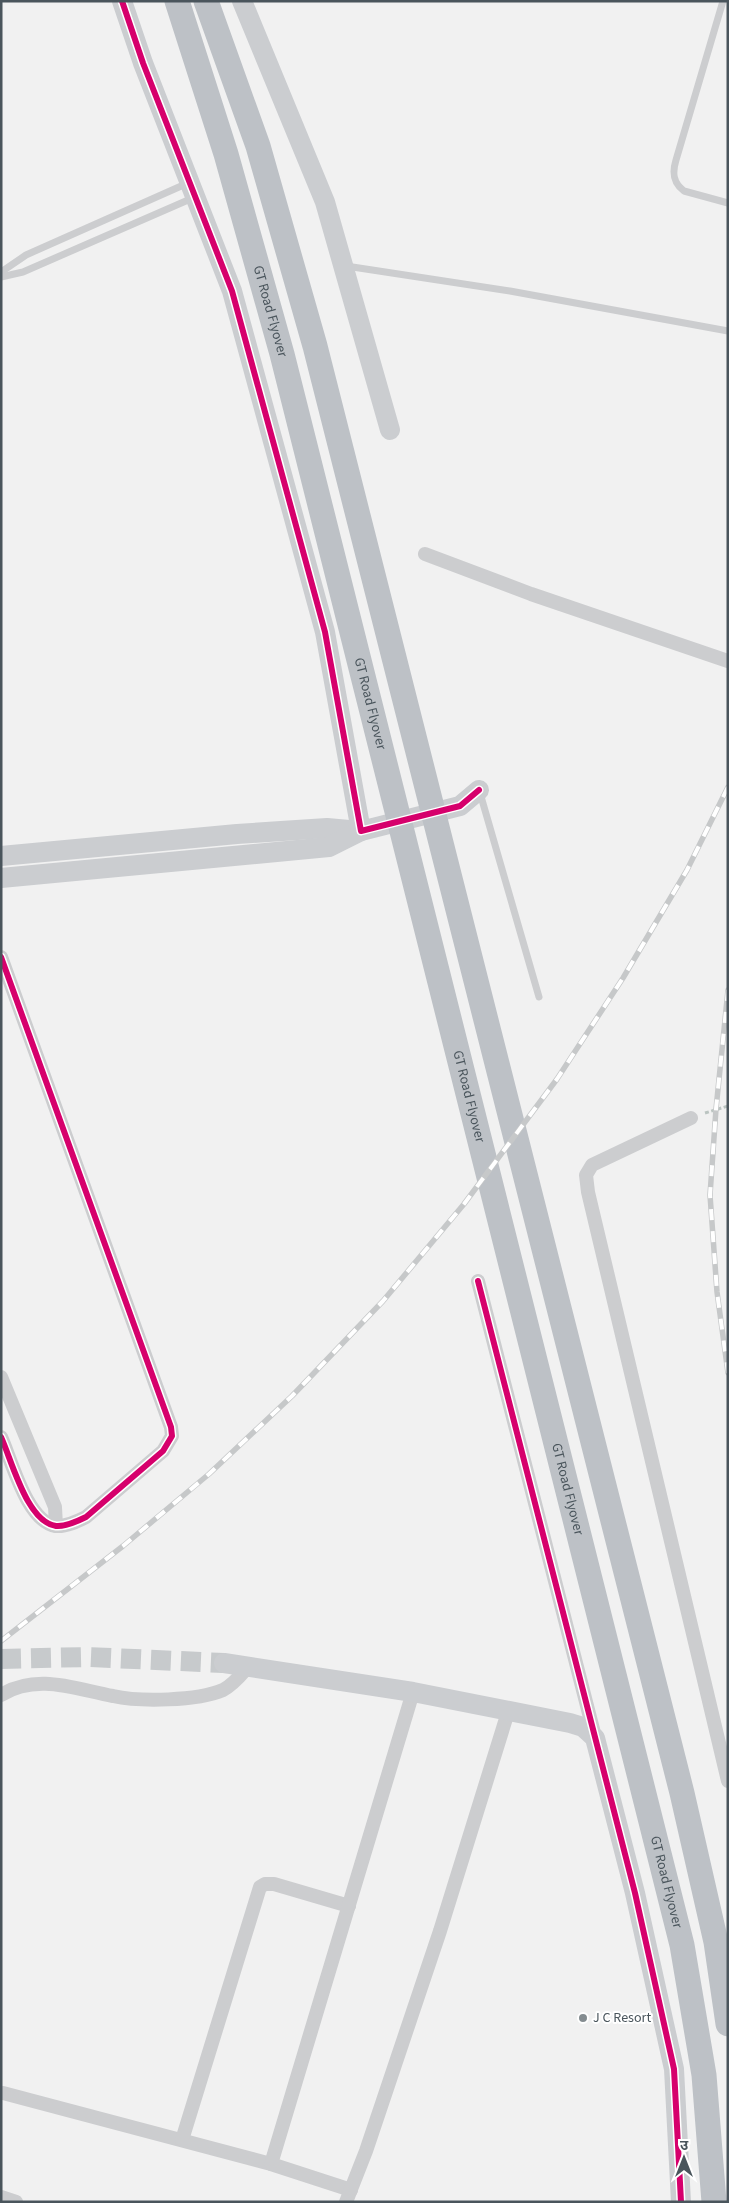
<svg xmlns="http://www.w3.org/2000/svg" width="729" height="2203" font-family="'Source Sans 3','Noto Sans Devanagari',sans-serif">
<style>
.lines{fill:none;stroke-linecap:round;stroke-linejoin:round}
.secondary-tunnel{stroke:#c7cacc;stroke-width:20;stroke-dasharray:20 10;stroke-linecap:butt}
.path{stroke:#bbc4c1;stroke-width:3;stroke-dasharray:4 2.5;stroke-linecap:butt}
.lane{stroke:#cccdcf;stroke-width:7}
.street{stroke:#cccdcf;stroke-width:14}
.secondary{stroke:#cbcdd0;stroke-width:20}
.highway{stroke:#bdc1c6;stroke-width:25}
.rail-casing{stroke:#c6c8c9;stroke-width:5.5}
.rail{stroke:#fff;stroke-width:4;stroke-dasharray:11;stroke-linecap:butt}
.cycleway-casing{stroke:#fff;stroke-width:9}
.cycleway{stroke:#d6006c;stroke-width:6}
.poi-dot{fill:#848c90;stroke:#fff;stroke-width:2}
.labels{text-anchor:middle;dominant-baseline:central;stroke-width:4;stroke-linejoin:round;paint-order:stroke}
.street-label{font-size:14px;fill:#4a555c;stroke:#fff}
.poi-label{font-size:14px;fill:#4a555c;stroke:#fff;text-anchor:start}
</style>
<rect width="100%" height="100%" fill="#f1f1f1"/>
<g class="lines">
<path class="secondary-tunnel" d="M1,1659L88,1657L224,1663"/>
<path class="path" d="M705,1113L728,1106"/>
<g class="lane">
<path d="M723,1L676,160C672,173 673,183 684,191L728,203"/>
<path d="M346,266L510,291L728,331"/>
<path d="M1,272L26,255L188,183"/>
<path d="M1,277L23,272L195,197"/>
<path d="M480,793L539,997"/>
</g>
<g class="street">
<path d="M425,554L531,594L728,661"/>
<path d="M1,957L171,1427L172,1436L163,1451L86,1517C78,1521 66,1527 56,1526C27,1522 12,1461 1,1437"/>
<path d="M691,1118L592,1165L586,1175L588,1192L728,1781"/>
<path d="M478,1281L595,1737"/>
<path d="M1,1377L55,1507L56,1526"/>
<path d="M1,1695C37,1673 75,1689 113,1696C140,1702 197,1701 223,1690C233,1685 241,1675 248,1667"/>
<path d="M3,2093L271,2164"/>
<path d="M182,2140L260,1887L265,1884H274L349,1906"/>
<path d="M351,2190L271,2164L413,1692"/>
<path d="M1,2197L16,2202"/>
<path d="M346,2202L366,2151L440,1931L508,1712"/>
</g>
<g class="secondary">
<path d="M122,1L143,63L232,291L325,632L361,831L460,806L479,790"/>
<path d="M242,1L325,202L390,430"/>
<path d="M1,856L237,834L327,828L360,831"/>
<path d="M1,878L329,847L361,831"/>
<path d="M224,1663L413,1692L570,1723L583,1727L595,1738L635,1893L674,2069L681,2202"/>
</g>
<g class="highway">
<path id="s1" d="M177,1L226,154L282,354L682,1945L704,2075L714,2202"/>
<path d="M206,1L258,146L315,346L682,1793L716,1942L728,2024"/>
</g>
<g class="rail-casing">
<g id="rail">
<path d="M728,990L716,1109L710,1195L717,1292L728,1373"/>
<path d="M1,1641L123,1546L209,1474L292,1396L383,1301L464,1204L557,1079L623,978L687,870L728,787"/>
</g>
</g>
<use href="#rail" class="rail"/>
<g class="cycleway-casing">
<g id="cycleway">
<path d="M122,1L143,63L232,291L325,632L361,831L460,806L479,790"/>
<path d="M1,957L171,1427L172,1436L163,1451L86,1517C78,1521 66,1527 56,1526C27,1522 12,1461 1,1437"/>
<path d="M478,1281L635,1893L674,2069L681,2202"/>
</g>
</g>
<use href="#cycleway" class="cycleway"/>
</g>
<circle class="poi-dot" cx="583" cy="2018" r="5"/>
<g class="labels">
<g class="street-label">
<text stroke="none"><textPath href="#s1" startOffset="324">GT Road Flyover</textPath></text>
<text stroke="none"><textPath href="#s1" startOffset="729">GT Road Flyover</textPath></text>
<text stroke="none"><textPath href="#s1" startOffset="1134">GT Road Flyover</textPath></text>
<text stroke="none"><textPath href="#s1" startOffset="1539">GT Road Flyover</textPath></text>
<text stroke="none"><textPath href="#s1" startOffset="1944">GT Road Flyover</textPath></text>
</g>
<g class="poi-label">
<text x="593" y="2018">J C Resort</text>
</g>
</g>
<rect width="729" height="2203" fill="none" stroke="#4a555c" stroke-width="5"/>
<g transform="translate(684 2158)" stroke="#ffffff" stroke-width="4" paint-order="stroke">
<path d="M0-4L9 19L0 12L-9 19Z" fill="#4a555c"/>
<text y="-8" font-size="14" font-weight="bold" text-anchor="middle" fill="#4a555c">उ</text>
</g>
</svg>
